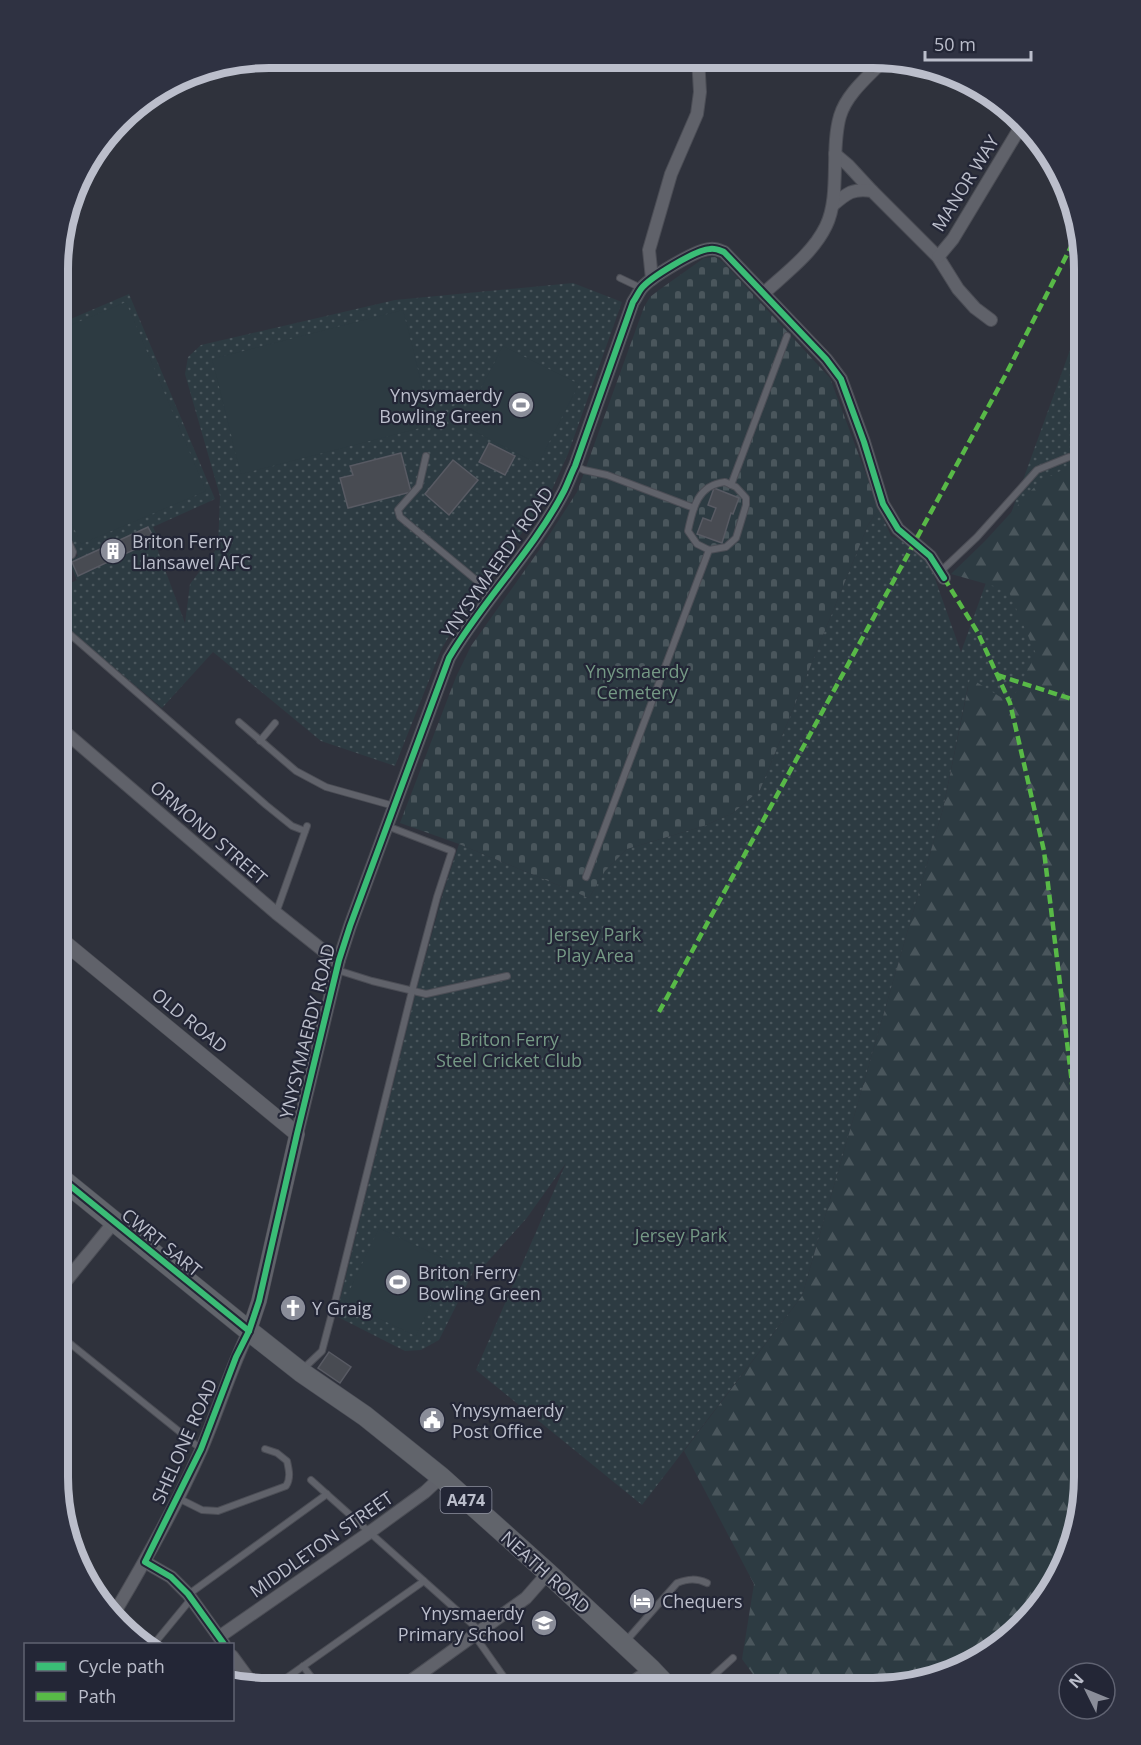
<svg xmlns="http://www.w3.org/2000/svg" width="1141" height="1745" font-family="'Open Sans',sans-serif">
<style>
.green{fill:url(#green-dots)}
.forest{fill:url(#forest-firs)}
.cemetery{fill:url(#cemetery-stones)}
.pitch{fill:#2d3b42}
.building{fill:#484b52;stroke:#585a63;stroke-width:1.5}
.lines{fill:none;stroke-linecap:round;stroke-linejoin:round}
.service-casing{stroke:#4b4d55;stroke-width:8}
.minor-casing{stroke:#4b4d55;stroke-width:14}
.tertiary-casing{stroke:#4b4d55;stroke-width:16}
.primary-casing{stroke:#4d4f58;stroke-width:21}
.service{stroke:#60626a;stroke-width:6}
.minor{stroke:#60626a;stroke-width:12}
.tertiary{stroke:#60626a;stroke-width:15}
.primary{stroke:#61646b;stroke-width:20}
.quiet{stroke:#58b947;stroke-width:4.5;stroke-dasharray:9 4.5;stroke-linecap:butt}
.cycleway-casing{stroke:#232636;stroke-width:10}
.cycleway{stroke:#3abd76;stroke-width:6}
.labels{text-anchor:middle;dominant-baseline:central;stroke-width:4.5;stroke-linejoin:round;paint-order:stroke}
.shield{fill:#232636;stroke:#8d909e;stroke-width:1.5}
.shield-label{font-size:16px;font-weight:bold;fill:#bbbecb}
.street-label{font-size:18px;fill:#bbbecb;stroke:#232636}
.poi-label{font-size:18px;fill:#bbbecb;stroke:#232636;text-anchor:start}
.park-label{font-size:18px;fill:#759985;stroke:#232636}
.rim{fill:none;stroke:#bbbecb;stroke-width:8}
</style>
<defs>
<pattern id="green-dots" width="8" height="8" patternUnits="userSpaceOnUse" patternTransform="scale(1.5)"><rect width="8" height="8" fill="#2d3b42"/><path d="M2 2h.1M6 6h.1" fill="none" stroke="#4a565c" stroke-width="1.8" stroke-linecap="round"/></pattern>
<pattern id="forest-firs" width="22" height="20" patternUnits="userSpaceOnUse" patternTransform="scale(1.5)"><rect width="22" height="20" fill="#2d3b42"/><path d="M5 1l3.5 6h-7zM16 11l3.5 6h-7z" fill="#4a565c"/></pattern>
<pattern id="cemetery-stones" width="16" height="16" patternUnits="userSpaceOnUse" patternTransform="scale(1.5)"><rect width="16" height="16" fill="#2d3b42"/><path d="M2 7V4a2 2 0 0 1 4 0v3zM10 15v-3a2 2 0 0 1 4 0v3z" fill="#4a565c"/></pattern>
</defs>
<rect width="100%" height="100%" fill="#2f323c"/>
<g class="green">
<path d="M573,283L622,302L568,454L550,494L455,626L441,650L395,766L321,741L213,652L162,708L67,628L58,615V589L77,580L69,561L78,556L58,511L59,324L129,294L215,499L153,527L159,541L155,543L185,623L190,584L218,547L220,496L185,374L188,357L201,345L395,300Z"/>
<path d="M1084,311V759L968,686L943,809L802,1296L642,1505L476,1370L566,1163L526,1219L483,1267L475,1268L439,1340L421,1350L405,1351L336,1316L416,992L443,893L459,844L589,898L605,871L627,849L704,826L733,813L760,790L868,525L879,509L891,536L906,543L928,559L961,652Z"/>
</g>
<path class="forest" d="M1084,460V1490L1068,1557L1040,1605L954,1672L873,1688H763L742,1659L754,1584L684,1451L802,1296L943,809L970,678L1010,703L1036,654L1008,590L951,574L985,541L1041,480Z"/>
<path class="cemetery" d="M715,257L723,262L830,378L879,509L868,525L760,790L733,813L704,826L627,849L605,871L589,898L459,844L400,823L456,677L471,646L542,546L577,492L644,307L650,297L659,290L704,258Z"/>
<g class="pitch">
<path d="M126,302L206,491L81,544L58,492L59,330Z"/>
<path d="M403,310L432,425L241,474L212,359Z"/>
<path d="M503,346L579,384L538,464L462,425Z"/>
<path d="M379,1228L451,1262L416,1336L344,1302Z"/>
</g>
<g class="building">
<path d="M489,443L515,456L505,475L479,462Z"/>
<path d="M401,453L411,492L348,508L340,478L353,475L350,466Z"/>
<path d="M453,460L478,480L449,515L425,494Z"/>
<path d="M714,488L739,498L733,514L731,513L722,543L697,534L703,518L711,521L716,508L708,505Z"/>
<path d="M148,527L155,540L78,576L72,562Z"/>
<path d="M329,1352L351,1367L340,1383L318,1368Z"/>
</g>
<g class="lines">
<g class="service-casing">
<g id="service">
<path d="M620,278L641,288"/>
<path d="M426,456L419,486L398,510L400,517L493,594"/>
<path d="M576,466L584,470L607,475L694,508"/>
<path d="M725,482L736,487L746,498V505L736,538L726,547L709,550L697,544L688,531C693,507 698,485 725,482Z"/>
<path d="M731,485L787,336"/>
<path d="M58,561L72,555L73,552L58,519"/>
<path d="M940,572L977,537L1037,470L1069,457"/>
<path d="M58,621L65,630L266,805L292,826L305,831"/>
<path d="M239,722L296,771L326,787L394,806"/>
<path d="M260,741L275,723"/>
<path d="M586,877L709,550"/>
<path d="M276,913L307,826"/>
<path d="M337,970L372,981L426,994L507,976"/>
<path d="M57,1333L201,1449"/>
<path d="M303,1369L322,1351L336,1298L412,991L437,897L452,851L387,826"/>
<path d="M311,1480L480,1631"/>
<path d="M178,1498L202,1510L218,1511L286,1486C291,1478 289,1470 287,1461L277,1453L265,1449"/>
<path d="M189,1594L327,1494"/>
<path d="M475,1636L511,1687"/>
<path d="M158,1639L191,1599"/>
<path d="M626,1641L677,1583C688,1579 696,1578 707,1583"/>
<path d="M303,1666L318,1686"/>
<path d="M234,1683L245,1674"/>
<path d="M275,1686L424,1581"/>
<path d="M700,1688L733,1658"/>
</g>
</g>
<g class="minor-casing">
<g id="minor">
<path d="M835,154L848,165L872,191"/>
<path d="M833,205C847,193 853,188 872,191L938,257L958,289L975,308L991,320"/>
<path d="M938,257L953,239L1021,126"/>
<path d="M652,279L649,250L671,174L697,114L700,92L698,58"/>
<path d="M764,293C786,273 813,253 826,226C841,195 830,150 840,116C847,93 869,76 885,59"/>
<path d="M58,726L276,913L330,956L339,960"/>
<path d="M297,1134L339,960L350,926L449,658C483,600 533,551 564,491C568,483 571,474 575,466L633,302C636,298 638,293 641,289C649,278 697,249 710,249C715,248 719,250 724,252L826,359L841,379L864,442L883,504L898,529L930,556L944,578"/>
<path d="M57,1292L114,1222"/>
<path d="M145,1562L171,1577L188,1594L224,1644"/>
<path d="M115,1612C146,1560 176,1506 201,1450C218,1411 230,1370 249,1331"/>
<path d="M219,1637L370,1532L425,1492L441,1477"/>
<path d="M232,1656L254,1686"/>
<path d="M402,1687L526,1598L548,1573"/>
<path d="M626,1687L651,1669"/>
</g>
</g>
<g class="tertiary-casing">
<path id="tertiary" d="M58,937L297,1134L259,1301L249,1331"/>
</g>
<g class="primary-casing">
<path id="primary" d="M57,1175L249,1331L301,1372L365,1416L441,1477L548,1573L651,1669L668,1687"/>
</g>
<use href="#service" class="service"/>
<use href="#minor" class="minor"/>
<use href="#tertiary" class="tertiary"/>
<use href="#primary" class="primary"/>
<g class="quiet">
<path d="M944,578L978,633L1010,703L1044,851L1084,1183"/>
<path d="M997,675L1084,703"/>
<path d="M659,1012L1005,376L1077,235"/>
</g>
<g class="cycleway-casing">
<g id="cycleway">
<path d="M57,1175L249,1331"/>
<path d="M224,1644L188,1594L171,1577L145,1562L201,1449L236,1357L249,1331L259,1301L297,1134L339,960L350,926L449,658C483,600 533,551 564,491C568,483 571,474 575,466L633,302C636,298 638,293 641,289C649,278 697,249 710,249C715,248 719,250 724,252L826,359L841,379L864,442L883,504L898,529L930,556L944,578"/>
</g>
</g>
<use href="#cycleway" class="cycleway"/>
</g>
<defs>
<g id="stadium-disc" transform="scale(1.35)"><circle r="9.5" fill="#8a8d99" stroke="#232636"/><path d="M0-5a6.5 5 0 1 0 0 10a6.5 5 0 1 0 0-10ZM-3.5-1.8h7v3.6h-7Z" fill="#fff"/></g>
<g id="building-disc" transform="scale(1.35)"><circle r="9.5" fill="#8a8d99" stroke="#232636"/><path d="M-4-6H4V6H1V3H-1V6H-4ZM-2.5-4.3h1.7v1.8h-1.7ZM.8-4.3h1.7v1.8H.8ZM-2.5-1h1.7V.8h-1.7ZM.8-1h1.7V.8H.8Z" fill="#fff"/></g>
<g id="church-disc" transform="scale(1.35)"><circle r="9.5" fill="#8a8d99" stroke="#232636"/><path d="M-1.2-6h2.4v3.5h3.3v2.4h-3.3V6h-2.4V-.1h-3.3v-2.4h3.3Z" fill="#fff"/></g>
<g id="civic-disc" transform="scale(1.35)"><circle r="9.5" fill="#8a8d99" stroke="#232636"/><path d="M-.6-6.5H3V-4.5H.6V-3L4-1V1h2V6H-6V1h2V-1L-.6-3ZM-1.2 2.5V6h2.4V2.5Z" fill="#fff"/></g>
<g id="hotel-disc" transform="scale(1.35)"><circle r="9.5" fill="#8a8d99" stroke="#232636"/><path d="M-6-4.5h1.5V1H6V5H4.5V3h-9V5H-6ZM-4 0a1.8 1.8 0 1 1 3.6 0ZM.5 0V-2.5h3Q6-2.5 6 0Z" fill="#fff"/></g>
<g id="school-disc" transform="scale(1.35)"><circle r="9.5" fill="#8a8d99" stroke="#232636"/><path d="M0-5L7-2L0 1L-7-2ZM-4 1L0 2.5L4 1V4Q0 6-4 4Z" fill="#fff"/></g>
</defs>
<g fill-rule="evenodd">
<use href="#stadium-disc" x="521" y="405"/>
<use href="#building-disc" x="113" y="551"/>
<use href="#stadium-disc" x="398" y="1282"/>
<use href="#church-disc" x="293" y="1308"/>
<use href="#civic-disc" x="432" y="1420"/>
<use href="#hotel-disc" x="642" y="1601"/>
<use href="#school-disc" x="544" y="1623"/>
</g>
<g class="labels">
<rect class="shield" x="440.5" y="1487" width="51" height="26" rx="4.5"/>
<g class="shield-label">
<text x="466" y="1500">A474</text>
</g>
<g class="street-label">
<text transform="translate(965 183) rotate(-58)">MANOR WAY</text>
<text transform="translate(497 562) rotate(-55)">YNYSYMAERDY ROAD</text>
<text transform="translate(209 832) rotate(41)">ORMOND STREET</text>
<text transform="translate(190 1020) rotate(39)">OLD ROAD</text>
<text transform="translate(307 1031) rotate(-76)">YNYSYMAERDY ROAD</text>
<text transform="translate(162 1242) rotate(39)">CWRT SART</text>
<text transform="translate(184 1441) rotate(-66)">SHELONE ROAD</text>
<text transform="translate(321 1544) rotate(-35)">MIDDLETON STREET</text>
<text transform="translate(546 1572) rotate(42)">NEATH ROAD</text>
</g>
<g class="poi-label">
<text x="502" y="395" text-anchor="end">Ynysymaerdy<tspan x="502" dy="21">Bowling Green</tspan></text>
<text x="132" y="541">Briton Ferry<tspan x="132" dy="21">Llansawel AFC</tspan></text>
<text x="418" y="1272">Briton Ferry<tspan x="418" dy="21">Bowling Green</tspan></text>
<text x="312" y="1308">Y Graig</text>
<text x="452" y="1410">Ynysymaerdy<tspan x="452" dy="21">Post Office</tspan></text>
<text x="662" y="1601">Chequers</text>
<text x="524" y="1613" text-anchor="end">Ynysmaerdy<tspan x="524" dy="21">Primary School</tspan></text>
</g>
<g class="park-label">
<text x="637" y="671">Ynysmaerdy<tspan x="637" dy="21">Cemetery</tspan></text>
<text x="595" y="934">Jersey Park<tspan x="595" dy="21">Play Area</tspan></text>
<text x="509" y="1039">Briton Ferry<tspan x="509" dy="21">Steel Cricket Club</tspan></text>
<text x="681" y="1235">Jersey Park</text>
</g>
</g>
<path d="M0 0H1141V1745H0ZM269 68H873A201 201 0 0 1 1074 269V1477A201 201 0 0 1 873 1678H269A201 201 0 0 1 68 1477V269A201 201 0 0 1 269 68Z" fill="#2f3242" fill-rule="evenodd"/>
<path class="rim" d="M269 68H873A201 201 0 0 1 1074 269V1477A201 201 0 0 1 873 1678H269A201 201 0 0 1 68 1477V269A201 201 0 0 1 269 68Z"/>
<rect x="24" y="1643" width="210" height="78" fill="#232636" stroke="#606372" stroke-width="1.5"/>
<rect x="36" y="1662" width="30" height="9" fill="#3abd76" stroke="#606372" stroke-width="1.5"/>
<text x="78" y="1673" font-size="18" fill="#bbbecb">Cycle path</text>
<rect x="36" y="1692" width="30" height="9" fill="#58b947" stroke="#606372" stroke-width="1.5"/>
<text x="78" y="1703" font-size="18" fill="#bbbecb">Path</text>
<g transform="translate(1087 1691) rotate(313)"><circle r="28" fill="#232636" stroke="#606372" stroke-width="1.5"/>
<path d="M0-4.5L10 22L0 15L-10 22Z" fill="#8a8d99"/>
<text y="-9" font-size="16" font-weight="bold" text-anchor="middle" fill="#bbbecb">N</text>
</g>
<path d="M925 51v9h106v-9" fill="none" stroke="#bbbecb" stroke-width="3"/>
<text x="934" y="51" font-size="18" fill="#bbbecb" stroke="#232636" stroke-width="4.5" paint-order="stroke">50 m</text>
</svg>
